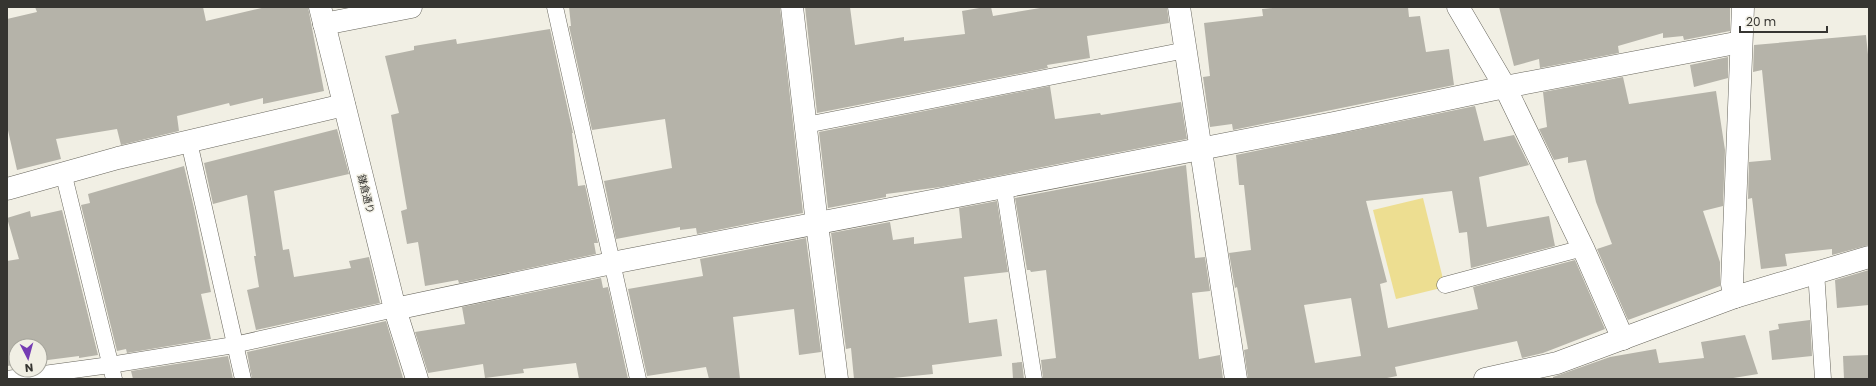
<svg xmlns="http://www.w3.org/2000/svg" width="1876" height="386" font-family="Poppins,'Noto Sans JP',sans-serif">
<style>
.green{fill:#edde91}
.building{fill:#b5b3a9;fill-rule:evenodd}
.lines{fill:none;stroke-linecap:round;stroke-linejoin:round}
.lane-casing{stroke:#68665d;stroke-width:17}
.street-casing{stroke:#68665d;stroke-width:23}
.lane{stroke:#fff;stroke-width:16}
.street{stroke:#fff;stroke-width:22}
.labels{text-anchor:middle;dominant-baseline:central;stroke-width:3;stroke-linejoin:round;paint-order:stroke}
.street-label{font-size:10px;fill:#363531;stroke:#f1efe4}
</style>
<rect width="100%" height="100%" fill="#f1efe4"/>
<path class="green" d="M1423,198L1445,287L1396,299L1373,210Z"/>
<g class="building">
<path d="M35,7H203L206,21L266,7H308L324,91L263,104V98L230,106L229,103L177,116L179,131L121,145L117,129L56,139L61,159L17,170L7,126V19L37,12Z"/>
<path d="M569,7H780L803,213L697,234L696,228L680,230V227L616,239L604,181L672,168L665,119L592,130L569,26H571Z"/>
<path d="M805,7H850L855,45L904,37V41L965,34L962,11L985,7H991L993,16L1046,7H1167L1169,23L1087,36L1090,58L1047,65L1048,68L817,113Z"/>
<path d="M1283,7H1408L1409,17L1420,16L1426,52L1449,49L1454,85L1233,130L1232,124L1210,127L1203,77L1210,76L1204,23L1263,16L1262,9Z"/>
<path d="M1499,7H1730V31L1684,40L1683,36L1663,38V33L1618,46L1619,53L1540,68L1539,59L1514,66Z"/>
<path d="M550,29L573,133H572L578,186L585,185L598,243H594L596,254L459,283L458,280L425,286L418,242L407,244L401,211L407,209L391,115L399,113L385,56L414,50V46L456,39L457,44Z"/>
<path d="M1866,35L1869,64V245L1832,255V249L1785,254L1787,266L1761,269L1752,198L1748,199L1749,162L1771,160L1762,70L1753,72L1754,45Z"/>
<path d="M1728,57V78L1694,87L1690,65Z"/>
<path d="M1623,77L1629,104L1716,91L1725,150L1723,206L1703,211L1720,262V286L1628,320L1597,249L1612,244L1596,202L1586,160L1568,163V157L1554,160L1539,129L1547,127L1543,92Z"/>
<path d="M1050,86L1055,119L1100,113L1101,115L1181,102L1187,139L941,187L886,194V197L828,208L819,132Z"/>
<path d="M1475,106L1484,141L1514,135L1529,165L1479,177L1487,227L1549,216L1555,246L1471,268L1467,232L1459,233L1452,191L1366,201L1387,282L1380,284L1388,328L1478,309L1473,287L1575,260L1605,329L1543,353L1522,358L1517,341L1395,367L1397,376L1382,379H1248L1244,350L1248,349L1237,287L1235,288L1229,253L1251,250L1244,185H1239L1236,155ZM1351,298L1361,356L1315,363L1304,305Z"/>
<path d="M337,129L349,174L274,191L283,250L289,249L294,277L351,268L349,261L369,257L380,303L256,330L247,290L259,287L254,256H256L247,195L213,204L204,163Z"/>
<path d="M1186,165L1195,258L1205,257L1210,291L1192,293L1199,359L1220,355L1223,379H1043L1041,360L1056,358L1046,270L1031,272L1030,270H1027L1015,198Z"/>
<path d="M184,166L194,208L211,292L201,294L211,339L127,353L126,349L117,351L81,205L90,203L88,194Z"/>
<path d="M997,201L1008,272L964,277L969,323L997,319L1002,356L932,365L933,374L883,379H854L851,348L846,349L831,233L890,222L893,240L914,237V244L962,238L959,208Z"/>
<path d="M62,210L98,355L79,358V356L40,361V346H16V365L7,366V261L19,259L7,218L30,211L31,217Z"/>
<path d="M806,238L821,352L799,355L794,309L733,317L740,379H709L706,367L647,376L628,289L703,276L700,259Z"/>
<path d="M1869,270V305L1837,308L1835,280Z"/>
<path d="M601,278L603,288L608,287L628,379H579L576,363L523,369L524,373L485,378L483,364L428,373L415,332L465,324L462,307Z"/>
<path d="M1810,320L1812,356L1772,360L1769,331L1779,329L1778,324Z"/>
<path d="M386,321L403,378L395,379H252L247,352Z"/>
<path d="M1745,335L1758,374L1727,379H1553V377L1610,357L1656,349L1659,363L1704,358L1701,342Z"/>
<path d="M1869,355V379H1844L1843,356Z"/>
<path d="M228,356L233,379H133L131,371Z"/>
<path d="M1022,362L1024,379H1013L1012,363Z"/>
</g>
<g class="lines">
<g class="lane-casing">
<g id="lane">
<path d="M555,7L638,379"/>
<path d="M806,125L1186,50"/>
<path d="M189,142L243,379"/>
<path d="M63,172L114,379"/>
<path d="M1004,187L1034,379"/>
<path d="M1816,271L1823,379"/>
<path d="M1445,285L1583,248"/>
<path d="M7,379L110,365L234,345L395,309"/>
</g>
</g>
<g class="street-casing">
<g id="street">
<path d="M320,7L395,309L417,379"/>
<path d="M792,7L817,224L837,379"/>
<path d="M1179,7L1236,379"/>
<path d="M1458,7L1505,87L1583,248L1623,339"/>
<path d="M324,24L411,7"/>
<path d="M7,189L118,158L344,105"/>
<path d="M1735,297L1732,284L1743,7"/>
<path d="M395,309L612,263L1334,123L1505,87L1741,42"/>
<path d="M1485,379L1557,363L1735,297L1869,257"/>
</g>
</g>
<use href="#lane" class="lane"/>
<use href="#street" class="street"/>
</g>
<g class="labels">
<g class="street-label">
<text transform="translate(366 194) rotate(76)">鎌倉通り</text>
</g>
</g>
<rect width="1876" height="386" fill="none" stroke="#363531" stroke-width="16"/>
<g transform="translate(28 358) rotate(174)"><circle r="19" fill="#f1efe4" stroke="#a6a59c"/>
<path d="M0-3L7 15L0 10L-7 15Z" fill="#753cb3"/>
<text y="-6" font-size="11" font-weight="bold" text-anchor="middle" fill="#363531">N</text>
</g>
<path d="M1740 26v6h87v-6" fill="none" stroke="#363531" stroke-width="2"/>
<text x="1746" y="26" font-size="12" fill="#363531" stroke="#f1efe4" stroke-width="3" paint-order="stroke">20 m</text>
</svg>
